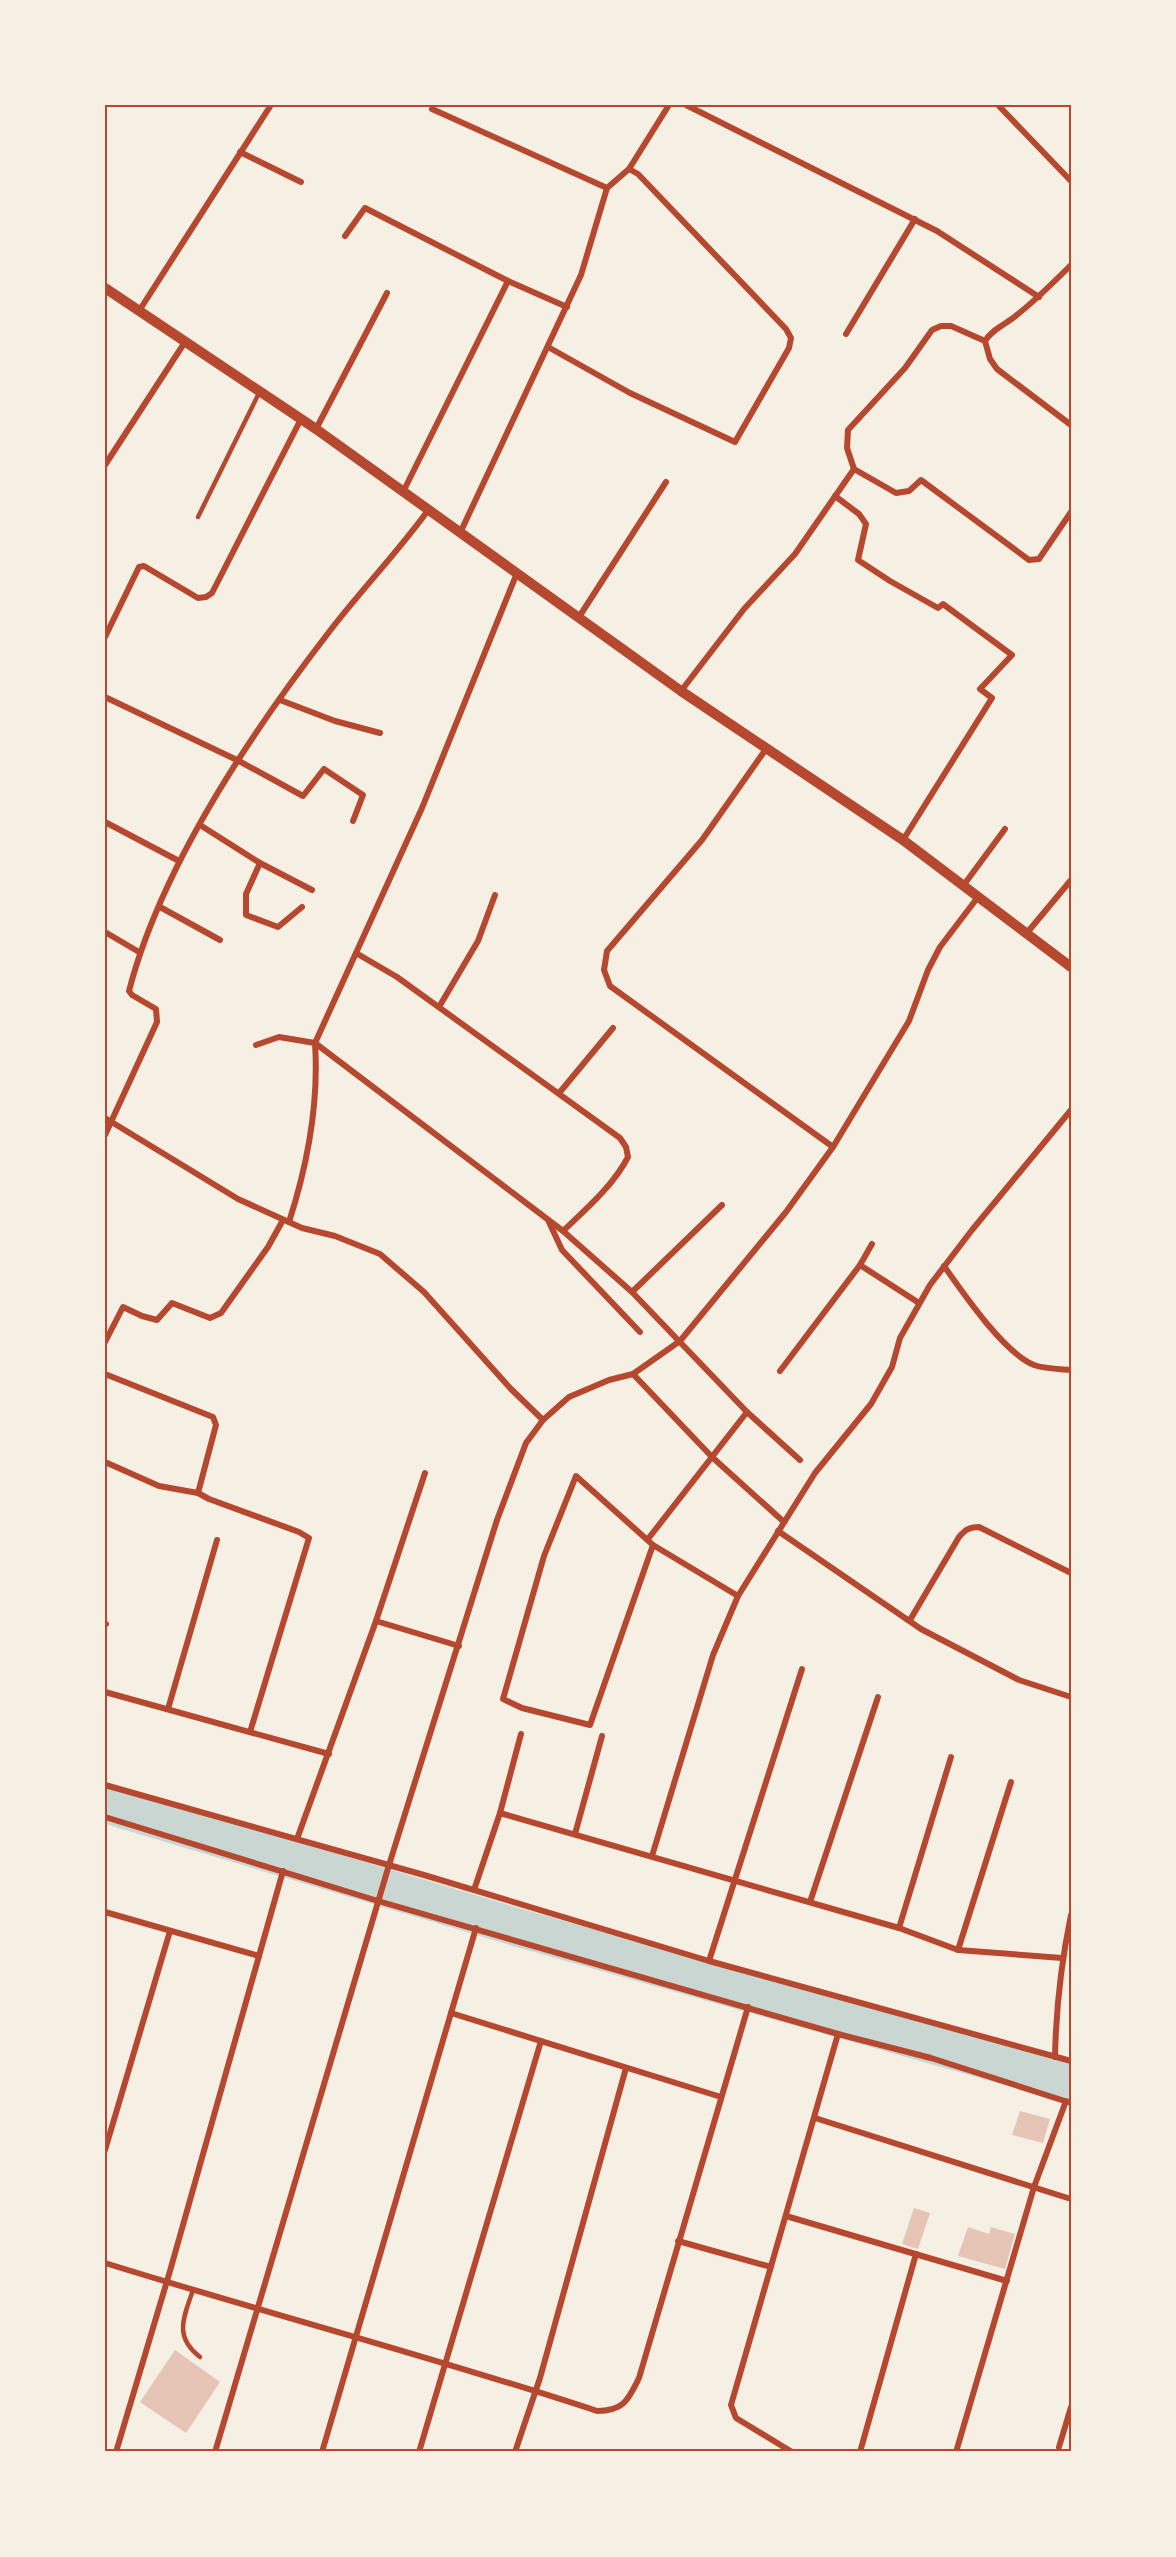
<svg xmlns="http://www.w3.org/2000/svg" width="1176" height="2557" font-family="'Alegreya Sans',sans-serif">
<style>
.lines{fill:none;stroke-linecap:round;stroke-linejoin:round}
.river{stroke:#c9d6d2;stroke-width:38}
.building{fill:#e6c5b7}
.service{stroke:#b5482f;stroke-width:4.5}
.minor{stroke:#b5482f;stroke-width:6}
.tertiary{stroke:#b5482f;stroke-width:10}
.neatline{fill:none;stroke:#b5482f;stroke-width:2}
</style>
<rect width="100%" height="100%" fill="#f6efe4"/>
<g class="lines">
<path class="river" d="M105,1804L516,1927L1071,2084"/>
</g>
<g class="building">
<path d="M1020,2111L1050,2119L1043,2143L1012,2135Z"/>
<path d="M914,2208L930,2213L918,2249L902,2244Z"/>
<path d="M968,2227L989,2234L991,2227L1015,2234L1005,2269L958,2256Z"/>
<path d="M175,2350L220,2382L186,2433L140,2402Z"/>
</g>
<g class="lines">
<g class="service">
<path d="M198,517L259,393"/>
<path d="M193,2290C184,2317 173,2336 200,2357"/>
</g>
<g class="minor">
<path d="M686,105L937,231L1039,297"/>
<path d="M998,105L1071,181"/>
<path d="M432,109L607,188"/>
<path d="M240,152L301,182"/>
<path d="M345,236L365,208L508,281L567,307"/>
<path d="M1071,265C1054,282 1037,299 1018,314C1007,324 993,328 985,341L990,359L997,369L1071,425"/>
<path d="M139,311L271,105"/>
<path d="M846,334L915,219"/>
<path d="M548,347L630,393L735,442L789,348L791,338L786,329L638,174L629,169"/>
<path d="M316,429L387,293"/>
<path d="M105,465L185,342"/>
<path d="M854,469L896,493L909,491L921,480L1029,560L1039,559L1071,512"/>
<path d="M854,469L847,448L848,430L905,368L932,330L941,326H951L985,341"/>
<path d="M404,490L508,281"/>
<path d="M835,496L859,514L866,524L858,560L890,581L938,608L943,604L1012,655L980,689L992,698L903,840"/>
<path d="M461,531L581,275L607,188L629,169L669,105"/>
<path d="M579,617L666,482"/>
<path d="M105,637L139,567L144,566L198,598L206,597L212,593L301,419"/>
<path d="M681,691L744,609L795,554L854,469"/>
<path d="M105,697L239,761L303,796L324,769L363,795L353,821"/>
<path d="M280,700L335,721L380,733"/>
<path d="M766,749L702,840L607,951L604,970L610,986L833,1147"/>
<path d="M105,822L179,861"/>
<path d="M200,825L260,863L246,894V915L278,927L302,907"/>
<path d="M260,863L312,890"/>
<path d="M963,886L1005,829"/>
<path d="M160,907L220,940"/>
<path d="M105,932L139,952"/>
<path d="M1026,934L1071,880"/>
<path d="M356,953L397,977L620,1138L626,1147L628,1157C613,1186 586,1209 563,1231"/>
<path d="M439,1007L478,941L495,895"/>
<path d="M256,1045L279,1037L315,1043L563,1231L632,1292L747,1412L800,1460"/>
<path d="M560,1092L613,1028"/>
<path d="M105,1118L238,1199L302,1228L335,1236L380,1254L424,1292L511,1389L543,1420"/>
<path d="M105,1135L157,1022L156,1009L132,995L129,991C161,867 251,733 329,632C361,590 398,552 429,509"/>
<path d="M289,1222C307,1166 319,1102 315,1043L422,808L517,573"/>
<path d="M549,1222L562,1250L640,1332"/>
<path d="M860,1265L919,1303"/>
<path d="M944,1266C963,1293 1004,1353 1034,1365C1045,1369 1059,1369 1071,1370"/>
<path d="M632,1292L722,1205"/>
<path d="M105,1342L123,1307L142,1316L157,1320L172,1303L210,1318L221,1313L268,1247L283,1220"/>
<path d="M780,1371L860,1265L872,1244"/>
<path d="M105,1374L213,1417L216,1425L198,1493"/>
<path d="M633,1374L712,1457L784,1522"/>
<path d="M105,1462L159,1486L198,1493L209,1499L299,1532L309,1538L250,1732"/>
<path d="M778,1531L921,1629L1019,1680L1071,1697"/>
<path d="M648,1539L747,1412"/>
<path d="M653,1545L590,1725L522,1708L503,1699L544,1556L576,1476L653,1545L738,1596"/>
<path d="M910,1620L959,1537C965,1530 969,1527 979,1527L1071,1573"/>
<path d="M376,1621L459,1646"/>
<path d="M105,1625L106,1624"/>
<path d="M105,1692L329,1754"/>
<path d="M168,1709L217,1540"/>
<path d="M105,1785L424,1875L709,1961L1071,2061"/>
<path d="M500,1813L899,1928L958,1950L1062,1958"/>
<path d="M105,1817L378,1901L838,2034L931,2058L1071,2103"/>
<path d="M575,1834L602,1736"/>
<path d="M297,1839L376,1621L425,1473"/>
<path d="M652,1856L713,1655L738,1596L815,1473L871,1404L892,1367L900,1338L930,1285L972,1230L1071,1110"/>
<path d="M474,1890L500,1813L521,1734"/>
<path d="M810,1902L878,1697"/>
<path d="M105,1912L259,1956"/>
<path d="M899,1928L951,1757"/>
<path d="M958,1950L1011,1782"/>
<path d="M709,1961L802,1669"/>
<path d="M451,2013L721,2097"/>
<path d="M1055,2057C1056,2008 1061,1963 1071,1915"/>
<path d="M815,2118L1071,2199"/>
<path d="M105,2150L170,1931"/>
<path d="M786,2216L1007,2281"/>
<path d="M678,2241L771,2267"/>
<path d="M105,2263C269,2314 434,2357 597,2411C624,2411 628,2400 639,2378L748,2007"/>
<path d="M1059,2447L1071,2407"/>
<path d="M116,2452L170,2271L283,1871"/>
<path d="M215,2452L389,1865L497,1520L526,1443L543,1420L569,1397L609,1380L633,1374L680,1341L786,1212L833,1147L909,1021L928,970L940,947L978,897"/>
<path d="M322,2452L476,1928"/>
<path d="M419,2452L541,2041"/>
<path d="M515,2452L540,2378L626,2068"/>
<path d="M792,2452L736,2418L731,2405L838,2034"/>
<path d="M860,2452L916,2254"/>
<path d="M956,2452L1034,2187L1066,2101"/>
</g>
<path class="tertiary" d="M105,288L316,429L681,691L903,840L1071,967"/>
</g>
<rect width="1176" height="2557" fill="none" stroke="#f6efe4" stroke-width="213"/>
<rect x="106" y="106" width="964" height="2344" class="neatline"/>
</svg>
